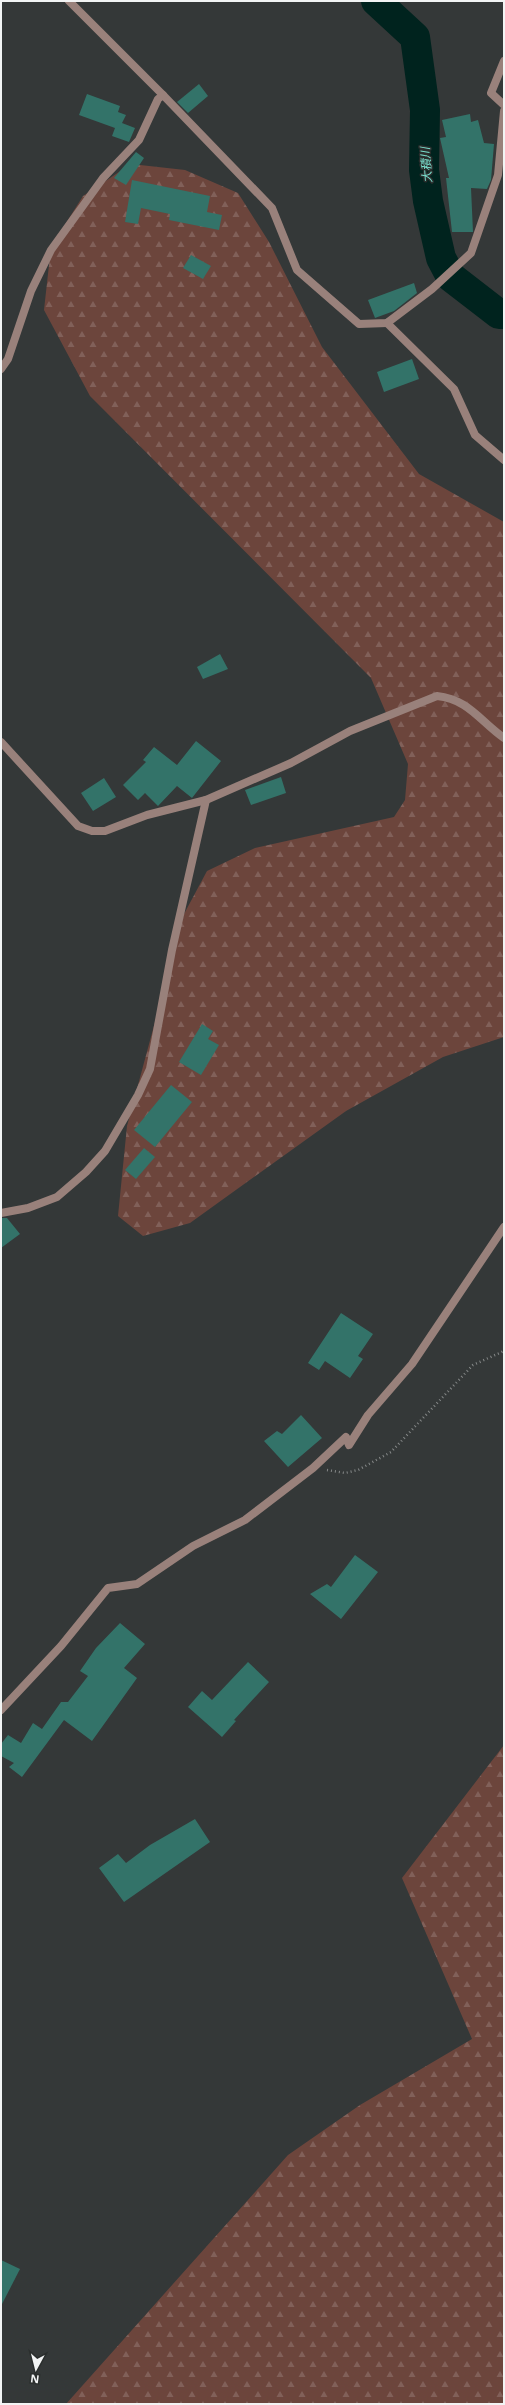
<svg xmlns="http://www.w3.org/2000/svg" width="505" height="2405" font-family="'Noto Sans','Noto Sans JP',sans-serif">
<style>
.forest{fill:url(#forest-firs)}
.lines{fill:none;stroke-linecap:round;stroke-linejoin:round}
.river{stroke:#00231e;stroke-width:30}
.building{fill:#337369}
.path{stroke:#858888;stroke-width:2.5;stroke-dasharray:1 3;stroke-linecap:butt}
.minor{stroke:#99817b;stroke-width:8}
.labels{text-anchor:middle;dominant-baseline:central;stroke-width:3;stroke-linejoin:round;paint-order:stroke}
.water-label{font-size:12px;font-style:italic;fill:#7adfce;stroke:#2a2e2d}
</style>
<defs>
<pattern id="forest-firs" width="22" height="20" patternUnits="userSpaceOnUse"><rect width="22" height="20" fill="#6c453c"/><path d="M5 1l3.5 6h-7zM16 11l3.5 6h-7z" fill="#816059"/></pattern>
</defs>
<rect width="100%" height="100%" fill="#343838"/>
<g class="forest">
<path d="M131,164L185,170L238,193L269,242L322,347L419,474L504,522V1037L443,1057L346,1111L190,1223L143,1236L118,1216L127,1126L184,914L207,871L255,848L394,817L405,800L408,764L371,678L90,396L44,310L51,247L83,196Z"/>
<path d="M504,1745V2404H66L288,2155L360,2105L472,2039L402,1878Z"/>
</g>
<g class="lines">
<path class="river" d="M376,1L415,37L425,110L424,170L428,201L441,258L451,277L499,314H504"/>
</g>
<g class="building">
<path d="M199,84L208,96L188,113L177,102Z"/>
<path d="M87,94L120,106L118,112L126,115L122,123L135,128L129,142L112,136L115,128L79,115Z"/>
<path d="M470,114L471,122L478,120L484,143L494,144L491,180L487,189L471,188L473,232H452L446,178H449L440,138L446,137L442,120Z"/>
<path d="M136,152L144,158L126,185L114,178Z"/>
<path d="M132,180L210,196L207,212L222,215L219,230L169,220L170,214L141,208L138,224L125,222Z"/>
<path d="M191,255L211,266L203,279L183,268Z"/>
<path d="M414,283L417,293L394,311L375,318L368,300Z"/>
<path d="M412,359L419,379L384,392L377,372Z"/>
<path d="M220,654L228,669L203,679L197,667Z"/>
<path d="M196,741L221,761L192,798L177,786L158,806L145,793L138,800L123,785L146,762L143,760L154,747L177,765Z"/>
<path d="M281,777L286,793L251,805L245,790Z"/>
<path d="M104,778L116,797L93,811L81,793Z"/>
<path d="M202,1024L213,1031L208,1039L219,1045L201,1075L179,1062Z"/>
<path d="M171,1085L192,1102L155,1147L134,1130Z"/>
<path d="M144,1148L155,1157L136,1179L125,1170Z"/>
<path d="M1,1218H7L20,1234L1,1248Z"/>
<path d="M341,1313L373,1334L358,1356L363,1359L350,1378L325,1361L319,1370L308,1363Z"/>
<path d="M301,1415L322,1438L288,1467L264,1441L277,1431L282,1434Z"/>
<path d="M355,1555L378,1572L341,1619L310,1594L327,1584L331,1587Z"/>
<path d="M120,1623L145,1644L124,1668L137,1678L92,1741L64,1720L22,1777L9,1767L14,1763L1,1756V1744L8,1735L21,1743L33,1723L42,1729L61,1702H68L88,1676L80,1671L96,1648Z"/>
<path d="M248,1662L269,1682L234,1720L236,1721L222,1737L188,1707L202,1691L212,1700Z"/>
<path d="M195,1819L210,1842L124,1902L99,1868L118,1854L126,1863L150,1845Z"/>
<path d="M1,2260L20,2269L1,2306Z"/>
</g>
<g class="lines">
<path class="path" d="M327,1470L345,1473L358,1470L391,1452L473,1365L504,1351"/>
<g class="minor">
<path d="M69,1L163,95L272,208L297,270L359,324L387,323L432,289L471,253L498,175L504,111"/>
<path d="M504,61L491,93L504,105"/>
<path d="M387,323L454,389L475,435L504,460"/>
<path d="M1,369L8,359L31,291L51,250L103,178L139,140L158,99L163,95"/>
<path d="M1,742L78,826L92,831H105L147,815L206,800L291,763L350,731L437,696C468,699 480,721 504,738"/>
<path d="M1,1213L28,1208L57,1197L86,1172L105,1151L138,1095L150,1069L172,950L206,800"/>
<path d="M1,1710L61,1646L108,1588L137,1584L193,1546L245,1520L313,1468L346,1437L349,1445L368,1415L412,1364L504,1227"/>
</g>
</g>
<g class="labels">
<g class="water-label">
<text transform="translate(426 165) rotate(-94)">大積川</text>
</g>
</g>
<rect width="505" height="2405" fill="none" stroke="#f2f4f4" stroke-width="4"/>
<g transform="translate(36 2369) rotate(187)" stroke="#2a2e2d" stroke-width="3" paint-order="stroke">
<path d="M0-3L7 15L0 10L-7 15Z" fill="#f2f4f4"/>
<text y="-6" font-size="11" font-weight="bold" text-anchor="middle" fill="#f2f4f4">N</text>
</g>
</svg>
